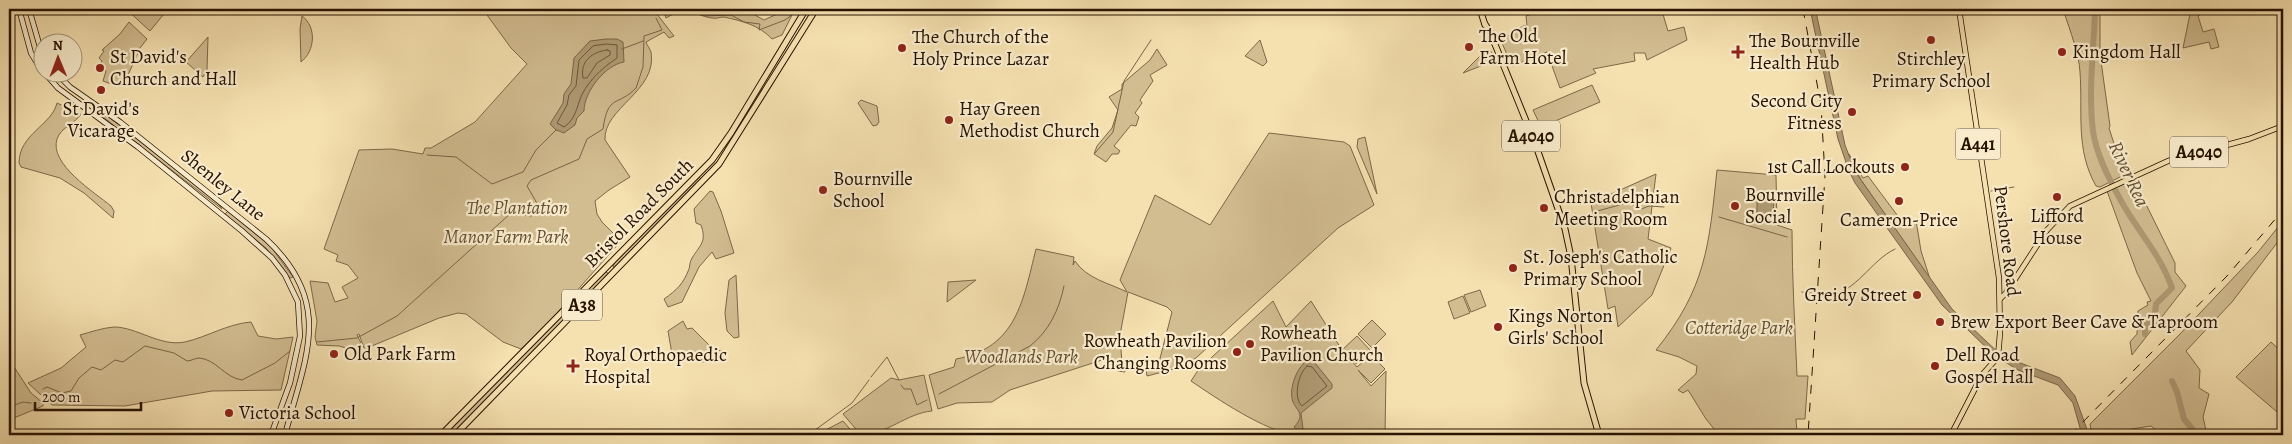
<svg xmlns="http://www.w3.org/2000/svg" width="2292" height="444" font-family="Alegreya,serif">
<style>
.green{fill:#d2bd91;stroke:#7c6848}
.water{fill:#af9a74;stroke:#796446}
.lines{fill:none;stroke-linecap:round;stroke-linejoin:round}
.shore{stroke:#6b563a;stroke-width:1}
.stream{stroke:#796446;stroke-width:1}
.river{stroke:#af9a74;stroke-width:6}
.secondary-casing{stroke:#271200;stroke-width:6}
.primary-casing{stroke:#271200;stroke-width:6}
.trunk-casing{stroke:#271200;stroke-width:7}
.secondary{stroke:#f8ebcb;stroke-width:4.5}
.primary{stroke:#f5e0af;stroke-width:4.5}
.trunk{stroke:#f5e0af;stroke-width:5}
.rail{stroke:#271200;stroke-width:1;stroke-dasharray:9 9;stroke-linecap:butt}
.poi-dot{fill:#8f2418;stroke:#f8ebcb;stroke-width:2}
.labels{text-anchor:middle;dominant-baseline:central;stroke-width:4.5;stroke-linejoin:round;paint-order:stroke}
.shield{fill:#f8ebcb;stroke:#66533d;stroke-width:1}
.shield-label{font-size:18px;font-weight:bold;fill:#271200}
.poi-label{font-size:19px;fill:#271200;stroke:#f8ebcb;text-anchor:start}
.street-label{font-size:19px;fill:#271200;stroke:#f8ebcb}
.park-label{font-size:19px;font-style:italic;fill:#634e33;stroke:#f8ebcb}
.water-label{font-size:20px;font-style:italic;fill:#644f34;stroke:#f8ebcb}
</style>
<rect width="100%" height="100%" fill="#f5e0af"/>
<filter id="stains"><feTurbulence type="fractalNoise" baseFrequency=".004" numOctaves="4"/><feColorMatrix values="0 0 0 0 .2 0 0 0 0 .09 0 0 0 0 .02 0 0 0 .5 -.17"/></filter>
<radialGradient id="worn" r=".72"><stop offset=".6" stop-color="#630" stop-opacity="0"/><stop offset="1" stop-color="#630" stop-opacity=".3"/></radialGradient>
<g class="green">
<path d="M126,9H168L150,31Z"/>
<path d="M492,9H528L535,13L554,9H653L674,36L669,38L664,32L646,42C647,45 650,49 651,52C658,91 603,108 605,140L630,177L609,190L595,201L597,214L602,222L621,241L549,322L521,349L503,342L466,314L458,313L439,318L367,348H364L359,334L357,335L361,343L355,347L346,348L339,346L317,345L315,337L317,321L310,281L328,283L335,302L348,298L342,287L358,278L348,265L336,261L338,255L324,249L359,150L392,149L423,154L425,148H431L475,122L527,64L511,48L487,15Z"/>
<path d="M663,9H744L764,20L788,9H795L782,35L772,39C759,25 742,21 724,17C720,17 716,19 712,18C702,17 693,11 682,9L666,18Z"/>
<path d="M1547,9L1662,11L1668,31L1684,27L1687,40L1647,60L1645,53H1634L1635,61L1593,69L1596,73L1560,88L1547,52L1512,66L1502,43L1503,39L1523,26H1527L1526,16Z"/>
<path d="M2072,9H2100V54L2110,126L2109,128L2124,175L2100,187L2096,186C2075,149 2083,112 2080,72C2079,53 2070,31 2064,12Z"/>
<path d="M2191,9H2198L2200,15L2198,16L2203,32L2214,29L2219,47L2211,49L2209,42L2183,48Z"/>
<path d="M302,16C317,27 315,51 301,62L300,29Z"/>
<path d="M129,22L147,39L140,48L129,73L117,86L103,81L106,71L100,65L102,61L99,58L104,51L102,50L120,34Z"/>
<path d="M208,37L207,70L203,77L186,62Z"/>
<path d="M1260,40L1267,62L1263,66L1245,56Z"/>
<path d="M1157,49L1167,65L1150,75L1153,81L1140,100L1142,103L1135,113L1139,117L1136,126L1131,125L1114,146L1120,151L1118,154H1112L1106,162L1094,154L1097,146L1112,128L1118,110L1109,97L1122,89V84L1150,60Z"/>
<path d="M1486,50H1490L1496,60L1463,73Z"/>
<path d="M1592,85L1600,102L1541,127L1533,110Z"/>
<path d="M861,100L877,106L879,122L877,125L873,126L858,103Z"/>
<path d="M57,103L81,114C75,124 61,127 57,139C49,164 94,192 111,206L114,211L113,218L84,193L60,178L21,167L19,163C19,134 52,125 57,103Z"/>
<path d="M105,114L219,204L222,209L103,117Z"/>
<path d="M1269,133L1344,142L1350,146L1374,205L1338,228L1196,358L1178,368L1147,376L1146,370H1153L1158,366L1172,312L1167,307L1128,292L1120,335L1122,364L1126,365L1125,372L1118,371L1102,360L1010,390L992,402L957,403L938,409L929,375L954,367L956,359C1017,348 1023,300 1036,249L1074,257L1073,265L1075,261C1087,279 1109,283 1127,292L1120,280L1155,195L1210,225Z"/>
<path d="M1365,137L1377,194L1357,147L1358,139Z"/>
<path d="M1847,154H1849L1863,178L1868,176L1903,223L1908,225L1916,220L1921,251L1930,279L1861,180Z"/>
<path d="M1717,170L1776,175L1777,225L1792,230C1792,279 1795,327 1797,376H1808L1805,419H1796L1797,433L1792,435H1719L1706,419L1688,390L1683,393L1678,390L1696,374L1697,366L1679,357L1656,350C1706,288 1709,246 1717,170Z"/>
<path d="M1656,174L1648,239L1671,248L1652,295L1618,327L1615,306L1608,309L1591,203Z"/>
<path d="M698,176L702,180L617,267H613L616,259Z"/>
<path d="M2134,180L2175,263V272L2186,286L2132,355L2130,342L2137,334L2138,311L2148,305L2147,302L2151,301L2137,273L2107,191Z"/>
<path d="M710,191L713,192L721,211L734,253L716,259L712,252L699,267L682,302L668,307L664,299C677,290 683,284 689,269C690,265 690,261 692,258C700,245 707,242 701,225L696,223L694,209Z"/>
<path d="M228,211L271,247L293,277L290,278L266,248L225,214Z"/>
<path d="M2283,221V235L2232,302L2186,351L2200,370L2199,388L2209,394L2203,417L2207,435H2161L2151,426L2092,435L2090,424L2180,334L2258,252Z"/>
<path d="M607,272L608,277L451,435H443L603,273Z"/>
<path d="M736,275L739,337L734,338L727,331L725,313L729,280Z"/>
<path d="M976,280L947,302L948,282Z"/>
<path d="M1480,290L1486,306L1471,312L1464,295Z"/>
<path d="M1463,296L1470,313L1454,319L1448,302Z"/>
<path d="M1273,301L1286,327L1311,301L1342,350L1357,367L1371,355L1385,369L1371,383L1358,370L1371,386L1386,371L1385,435C1373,432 1365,430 1353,435C1334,435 1315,438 1296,435C1266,432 1216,398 1191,381L1199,369Z"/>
<path d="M1372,320L1386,334L1372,348L1358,334Z"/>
<path d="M683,321L687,329L692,328L711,347L726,353C711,367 687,362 672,354L668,331Z"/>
<path d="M251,322L258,336L276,339L293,337L281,390L212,391L125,406L52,405L28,383L61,368L86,347L80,335C91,332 102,328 114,327C137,327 160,347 185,342C207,337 227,324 251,322Z"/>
<path d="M1357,336L1370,350L1356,364L1342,350Z"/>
<path d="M2271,342L2283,353V417L2236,377Z"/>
<path d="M9,359L31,393L43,403V406L9,420Z"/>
<path d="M924,375L932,411C907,413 886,435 861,435L843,414L891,378L899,380Z"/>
<path d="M843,421L855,435H816Z"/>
</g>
<g class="water">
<path d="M1810,9H1814L1816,12L1845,145L1854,169L1861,180L1952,309L2002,356L2060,378L2075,396L2089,435H2082L2073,403L2058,385L2018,370L1994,355L1942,305L1855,183L1849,171L1838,139Z"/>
<path d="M606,39H617L623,42L624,62C605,65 584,92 584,111L577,118L575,125L564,133L556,130L550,124L563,103L564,94L571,84L574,58L590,41Z"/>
<path d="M1768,195L1772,197C1774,206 1775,213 1769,221L1760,219L1757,212V199Z"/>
<path d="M1309,359L1315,363L1332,384V388L1301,413L1303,429L1298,430L1294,427C1297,424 1300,420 1300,416C1300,411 1295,407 1293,402C1288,389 1297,366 1309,359Z"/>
</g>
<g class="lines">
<g class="shore">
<path d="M607,44L617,45V58C602,68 585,83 579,102C576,112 573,121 564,127L557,123L567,105L569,95L576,86L579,60L593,46Z"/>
<path d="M607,50L610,51V55L597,63L587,78H583C580,61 592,52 607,50Z"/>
<path d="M1307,366L1312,367L1327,386L1302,406C1293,398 1298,374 1307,366Z"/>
</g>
<g class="stream">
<path d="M682,9L705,16L731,15L744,22L760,24L759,30L785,20L796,12"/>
<path d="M825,10L826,9"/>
<path d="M664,14L673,9"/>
<path d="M622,49L643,41"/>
<path d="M1095,153L1113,132L1124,81L1151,40"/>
<path d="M427,155L456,157L492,184L523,172L536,150L556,130"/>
<path d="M1991,191L2014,187"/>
<path d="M1639,210L1649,206L1664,207"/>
<path d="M1594,212L1630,202L1637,209"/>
<path d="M1719,217L1787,237"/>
<path d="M1802,292L1812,293"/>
<path d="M1828,296C1857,292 1870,261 1895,249"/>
<path d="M317,342L357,338L397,316L511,213L531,216L542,212L527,186L531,180L579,159L587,139L603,129C608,93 618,107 636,88L643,67L644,36L662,30L656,18"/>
<path d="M871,377L887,357L899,380"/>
<path d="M901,385L904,389H911L917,405L927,400"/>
<path d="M43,389L47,387L62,393L71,391L79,378L92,367L101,370L115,360L123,362L145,346L174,353L187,361C191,361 195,358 199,358C216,359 225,378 242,380L275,363L290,351"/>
<path d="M939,394L1030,346C1049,331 1059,310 1064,286"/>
<path d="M9,407L23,402L31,403"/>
<path d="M805,435L811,433L852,403L869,380"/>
</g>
<g class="river">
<path d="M2095,9C2094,49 2088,91 2093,131C2096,154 2109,179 2120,199C2136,229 2161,255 2172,288L2156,304L2155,313L2145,326V334"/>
<path d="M2172,381L2177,392L2184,419L2197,435"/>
</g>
<g class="secondary-casing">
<g id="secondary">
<path d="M19,9L31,53L42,71"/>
<path d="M29,9L42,54"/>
<path d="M44,72L58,88L138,147L242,231L272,258L285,275L298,302L300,336L290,383L271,435"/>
<path d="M55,72L70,87L120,122L266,239C335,303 305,358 285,435"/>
</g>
</g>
<g class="primary-casing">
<g id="primary">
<path d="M2000,299L2006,293L2047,230L2070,206L2168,161L2249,139L2283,126"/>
<path d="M1951,435L1982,375L1998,357L2000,333L1999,278L1959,9"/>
</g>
</g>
<g class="trunk-casing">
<g id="trunk">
<path d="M1480,9L1485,25"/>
<path d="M1485,24L1490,32L1535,143L1565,229L1571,257L1584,383L1599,435"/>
<path d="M441,435L712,160L731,133L806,9"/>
<path d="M455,435L719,164L816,9"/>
</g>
</g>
<use href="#secondary" class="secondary"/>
<use href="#primary" class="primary"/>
<use href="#trunk" class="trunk"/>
<g class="rail">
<path d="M1803,9L1821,105L1825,176L1808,435"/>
<path d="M2070,435L2227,276L2283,210"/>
</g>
</g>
<g class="poi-dot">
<circle cx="1931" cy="40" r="5"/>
<circle cx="1469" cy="47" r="5"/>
<circle cx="902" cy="48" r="5"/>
<path d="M1735.5 44.5h5v5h5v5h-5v5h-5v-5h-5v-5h5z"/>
<circle cx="2062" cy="52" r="5"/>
<circle cx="100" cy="68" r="5"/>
<circle cx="101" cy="90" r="5"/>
<circle cx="1852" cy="112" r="5"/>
<circle cx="949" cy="120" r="5"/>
<circle cx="1905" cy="167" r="5"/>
<circle cx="823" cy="190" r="5"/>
<circle cx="2057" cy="197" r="5"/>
<circle cx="1899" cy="201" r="5"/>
<circle cx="1735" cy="206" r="5"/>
<circle cx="1544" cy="208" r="5"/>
<circle cx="1513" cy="268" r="5"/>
<circle cx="1917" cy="295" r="5"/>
<circle cx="1940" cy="322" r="5"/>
<circle cx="1498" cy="327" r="5"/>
<circle cx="1250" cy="344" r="5"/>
<circle cx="1237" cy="352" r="5"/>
<circle cx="334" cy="354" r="5"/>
<path d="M570.5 358.5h5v5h5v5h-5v5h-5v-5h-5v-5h5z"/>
<circle cx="1935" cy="366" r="5"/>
<circle cx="229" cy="413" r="5"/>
</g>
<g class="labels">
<g class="shield">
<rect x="1502" y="120.5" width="58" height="31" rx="4"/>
<rect x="1955.5" y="128.5" width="45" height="31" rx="4"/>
<rect x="2170" y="136.5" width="58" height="31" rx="4"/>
<rect x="562" y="289.5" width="40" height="31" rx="4"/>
</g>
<g class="shield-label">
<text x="1531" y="136">A4040</text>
<text x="1978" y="144">A441</text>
<text x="2199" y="152">A4040</text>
<text x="582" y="305">A38</text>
</g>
<g class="poi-label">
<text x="1479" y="36">The Old<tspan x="1479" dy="22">Farm Hotel</tspan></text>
<text x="912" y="37">The Church of the<tspan x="912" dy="22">Holy Prince Lazar</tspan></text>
<text x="1749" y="41">The Bournville<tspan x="1749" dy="22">Health Hub</tspan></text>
<text x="2072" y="52">Kingdom Hall</text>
<text x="110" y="57">St David's<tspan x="110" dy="22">Church and Hall</tspan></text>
<text x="1931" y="59" text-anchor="middle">Stirchley<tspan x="1931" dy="22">Primary School</tspan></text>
<text x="1842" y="101" text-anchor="end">Second City<tspan x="1842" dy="22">Fitness</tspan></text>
<text x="101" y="109" text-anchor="middle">St David's<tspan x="101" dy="22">Vicarage</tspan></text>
<text x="959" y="109">Hay Green<tspan x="959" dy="22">Methodist Church</tspan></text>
<text x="1895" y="167" text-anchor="end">1st Call Lockouts</text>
<text x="833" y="179">Bournville<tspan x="833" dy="22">School</tspan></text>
<text x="1745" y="195">Bournville<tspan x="1745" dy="22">Social</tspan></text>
<text x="1554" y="197">Christadelphian<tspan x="1554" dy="22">Meeting Room</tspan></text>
<text x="2057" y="216" text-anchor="middle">Lifford<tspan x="2057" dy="22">House</tspan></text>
<text x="1899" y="220" text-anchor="middle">Cameron-Price</text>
<text x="1523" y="257">St. Joseph's Catholic<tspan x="1523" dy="22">Primary School</tspan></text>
<text x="1907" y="295" text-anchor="end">Greidy Street</text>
<text x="1508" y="316">Kings Norton<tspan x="1508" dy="22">Girls' School</tspan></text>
<text x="1950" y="322">Brew Export Beer Cave &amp; Taproom</text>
<text x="1260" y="333">Rowheath<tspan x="1260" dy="22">Pavilion Church</tspan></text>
<text x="1227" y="341" text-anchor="end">Rowheath Pavilion<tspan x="1227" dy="22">Changing Rooms</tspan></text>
<text x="344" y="354">Old Park Farm</text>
<text x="584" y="355">Royal Orthopaedic<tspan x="584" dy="22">Hospital</tspan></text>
<text x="1945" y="355">Dell Road<tspan x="1945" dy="22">Gospel Hall</tspan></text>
<text x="239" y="413">Victoria School</text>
</g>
<g class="street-label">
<text transform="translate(223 185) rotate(39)">Shenley Lane</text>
<text transform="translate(639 213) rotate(-45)">Bristol Road South</text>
<text transform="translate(2007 241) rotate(83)">Pershore Road</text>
</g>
<g class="park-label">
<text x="517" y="208">The Plantation</text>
<text x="506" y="237">Manor Farm Park</text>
<text x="1739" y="328">Cotteridge Park</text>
<text x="1021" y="357">Woodlands Park</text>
</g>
<g class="water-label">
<text transform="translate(2129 174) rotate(65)">River Rea</text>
</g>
</g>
<rect width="2292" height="444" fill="none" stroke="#f5e0af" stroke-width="30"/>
<rect x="10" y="10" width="2272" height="424" fill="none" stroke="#271200" stroke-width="2.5"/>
<rect x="15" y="15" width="2262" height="414" fill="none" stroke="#271200"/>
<g transform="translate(58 58) rotate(359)"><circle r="24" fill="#f8ebcb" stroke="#a4947a"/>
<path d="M0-4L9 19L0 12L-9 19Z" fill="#8f2418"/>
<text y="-8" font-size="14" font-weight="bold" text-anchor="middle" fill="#271200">N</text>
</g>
<path d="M35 402v8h106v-8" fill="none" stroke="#271200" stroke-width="2.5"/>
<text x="42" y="402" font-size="15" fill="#271200" stroke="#f8ebcb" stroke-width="4" paint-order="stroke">200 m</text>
<rect width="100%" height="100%" filter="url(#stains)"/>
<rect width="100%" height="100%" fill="url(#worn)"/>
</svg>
